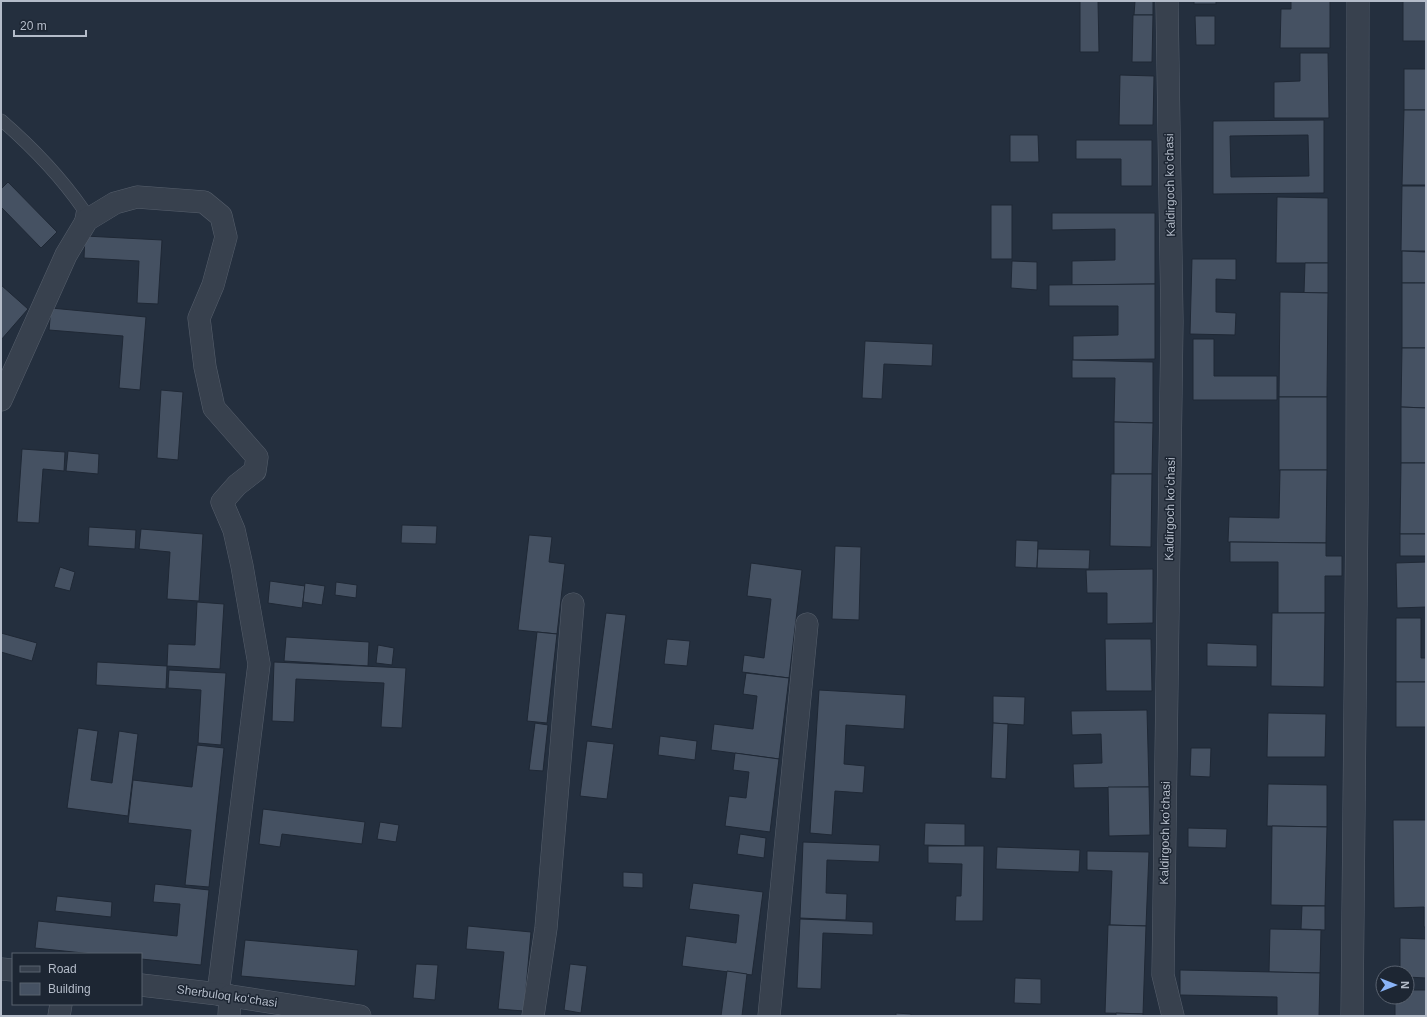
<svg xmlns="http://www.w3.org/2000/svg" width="1427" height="1017" font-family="Arial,sans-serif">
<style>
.building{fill:#455162;stroke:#1f2835;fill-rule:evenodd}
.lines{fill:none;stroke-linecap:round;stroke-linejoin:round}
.service-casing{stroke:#565f6c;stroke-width:13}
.minor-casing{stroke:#565f6c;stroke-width:23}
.service{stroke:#38414e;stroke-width:12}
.minor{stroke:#38414e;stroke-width:22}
.labels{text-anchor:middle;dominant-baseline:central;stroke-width:3;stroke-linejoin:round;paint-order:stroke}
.street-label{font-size:12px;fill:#b4bcc9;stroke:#1d2633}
</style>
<rect width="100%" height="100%" fill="#242f3e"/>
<g class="building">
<path d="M1080,1H1098L1099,52H1080Z"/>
<path d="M1135,1H1153V15H1134Z"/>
<rect x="1194" y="1" width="22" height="3"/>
<path d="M1291,1H1330V48H1280L1281,9H1291Z"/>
<rect x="1403" y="1" width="23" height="40"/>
<path d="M1133,15H1153L1152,62H1132Z"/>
<path d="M1195,16H1215V45H1196Z"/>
<path d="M1300,53H1328L1329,118H1274V82L1300,81Z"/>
<rect x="1404" y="69" width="22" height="41"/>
<path d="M1120,75L1154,76L1153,125H1119Z"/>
<path d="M1404,110H1426V185H1402Z"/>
<path d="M1324,120V193L1213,194V121ZM1308,135L1309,176L1231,177L1230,136Z"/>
<path d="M1010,135H1038L1039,162H1010Z"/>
<path d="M1076,140H1152V186H1121V159H1076Z"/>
<path d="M8,182L57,232L41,248L1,207V189Z"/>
<path d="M1402,186H1426V251H1401Z"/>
<path d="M1277,197L1328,198V263H1276Z"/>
<rect x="991" y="205" width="21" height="54"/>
<path d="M1052,213H1155V284L1072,285V261L1115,260V229L1052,230Z"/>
<path d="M85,236L162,240L158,304L137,303L139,261L84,258Z"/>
<path d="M1402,251L1426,252V283H1402Z"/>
<path d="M1192,259H1236V280L1216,279V312L1236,313L1235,335L1190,334Z"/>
<path d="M1012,261L1037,262V290L1011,288Z"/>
<path d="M1305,263H1328V293H1304Z"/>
<rect x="1402" y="283" width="24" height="65"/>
<path d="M1155,284V359L1073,360V336L1118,335V306H1049V285Z"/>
<path d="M1,285L28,309L1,340Z"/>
<path d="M1280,292L1328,293L1327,397H1279Z"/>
<path d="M51,308L146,317L140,390L119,388L123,336L49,330Z"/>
<path d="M1193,339H1214V376H1277V400H1193Z"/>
<path d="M865,341L933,344L932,366L884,364L882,399L862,398Z"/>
<path d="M1402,348H1426V408L1401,407Z"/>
<path d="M1072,360L1153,362V423L1114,422L1115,378H1072Z"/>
<path d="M161,390L183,392L178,460L157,458Z"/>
<rect x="1279" y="397" width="48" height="73"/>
<path d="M1401,407L1426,408V463H1401Z"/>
<path d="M1114,422L1153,423L1152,474H1114Z"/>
<path d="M22,449L65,452L64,471L43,469L39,523L17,522Z"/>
<path d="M68,451L99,454L98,474L66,471Z"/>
<path d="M1401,463H1426V534H1400Z"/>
<path d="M1280,470H1327L1326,543L1228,542L1229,517L1279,518Z"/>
<path d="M1111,474H1152L1151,547L1110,546Z"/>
<path d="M402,525L437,526L436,544L401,543Z"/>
<path d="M89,527L136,530L135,549L88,546Z"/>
<path d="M141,529L203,534L199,601L167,599L170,552L139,549Z"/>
<rect x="1400" y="534" width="26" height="22"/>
<path d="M529,535L552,537L549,562L565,564L557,634L518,630Z"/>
<path d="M1016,540L1038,541L1037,568L1015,567Z"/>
<path d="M1230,542L1326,543V556H1342V576H1325V613H1278V562H1230Z"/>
<path d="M835,546L861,547L859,620L832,619Z"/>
<path d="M1038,549L1090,550L1089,569L1037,568Z"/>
<path d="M1426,562V607L1397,608L1396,563Z"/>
<path d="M751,563L802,570L789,678L742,672L744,655L764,658L771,599L747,596Z"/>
<path d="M60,567L75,572L70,591L54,587Z"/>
<path d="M1153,569V623L1107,624V593H1087L1086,570Z"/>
<path d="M270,581L305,586L302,608L268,603Z"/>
<path d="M336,582L357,585L356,598L335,595Z"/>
<path d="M305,583L325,586L322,605L303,602Z"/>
<path d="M197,602L224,604L220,669L167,666L168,644L195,645Z"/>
<path d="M606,613L626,615L612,729L591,726Z"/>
<path d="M1272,613H1325L1324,687L1271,686Z"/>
<path d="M1396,618H1421V658H1426V682H1396Z"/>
<path d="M537,632L557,634L547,723L527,721Z"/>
<path d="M1,633L37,643L32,661L1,652Z"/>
<path d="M286,637L369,642L368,666L284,661Z"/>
<path d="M667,639L690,641L687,666L664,664Z"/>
<path d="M1105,639H1151L1152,691H1106Z"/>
<path d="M1207,643L1257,645V667L1207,666Z"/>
<path d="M378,645L394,648L392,665L376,663Z"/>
<path d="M97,662L167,666L166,689L96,685Z"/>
<path d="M274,662L406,668L402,728L381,727L384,683L296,679L294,722L272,721Z"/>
<path d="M169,670L226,673L221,745L198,743L201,690L168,688Z"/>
<path d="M746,673L789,678L779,759L711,750L714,724L753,729L757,696L743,694Z"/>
<rect x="1396" y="682" width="30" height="45"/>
<path d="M819,690L906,695L904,729L846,725L844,764L865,766L863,793L835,791L832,835L810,833Z"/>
<path d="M993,696L1025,697L1024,725L993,723Z"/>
<path d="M1147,710L1149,787L1074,788L1073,764L1102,763L1101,734L1072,735L1071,711Z"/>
<path d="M1268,713L1326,714L1325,757H1267Z"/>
<path d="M535,723L548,725L543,771L529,770Z"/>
<path d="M993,723L1008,724L1006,779L991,778Z"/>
<path d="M78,728L98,731L91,780L112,783L119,731L138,734L128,816L67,808Z"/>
<path d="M660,736L697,741L695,760L658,755Z"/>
<path d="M587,741L614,744L607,799L580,796Z"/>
<path d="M197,745L224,748L209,887L185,885L191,830L128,823L133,780L192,787Z"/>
<path d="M1191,748H1211L1210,777L1190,776Z"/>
<path d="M735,753L779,759L770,832L725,826L729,796L746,798L749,772L733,770Z"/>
<path d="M1268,784L1327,785V827L1267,826Z"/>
<path d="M1108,787H1149L1150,835L1109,836Z"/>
<path d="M263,809L365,822L362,844L282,834L280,847L259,844Z"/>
<path d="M1393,820H1426V927H1424V907L1394,908Z"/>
<path d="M380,822L399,825L396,842L377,839Z"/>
<path d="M925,823L965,824V846L924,845Z"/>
<path d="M1272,826L1327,827L1325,906L1271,905Z"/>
<path d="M1188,828L1227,829L1226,848L1188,847Z"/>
<path d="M740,834L766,838L764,858L737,854Z"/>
<path d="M803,842L880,845L879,862L827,860L826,893L847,894L846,920L800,918Z"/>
<path d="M928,846H984L983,921H955L956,896H961L962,864L928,863Z"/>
<path d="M997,847L1080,850L1079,872L996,869Z"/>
<path d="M1087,851L1149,852L1146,926L1110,925L1112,871L1087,870Z"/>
<path d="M623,872L643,873V888L623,887Z"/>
<path d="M693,883L763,892L752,975L682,966L686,936L736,943L739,915L689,909Z"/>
<path d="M155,884L209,890L201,965L141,959V954H93L35,948L38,921L177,936L180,904L153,902Z"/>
<path d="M57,896L112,902L111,917L55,911Z"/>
<path d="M1302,906H1325V930L1301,929Z"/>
<path d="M800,919L873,922V935L823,933L821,989L797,988Z"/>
<path d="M1108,925L1146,926L1143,1014L1105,1013Z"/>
<path d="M468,926L531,932L524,1011L498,1009L504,952L466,949Z"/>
<path d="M1270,929L1321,930L1320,973L1269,972Z"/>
<path d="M1400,938L1426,939V978L1407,977V973H1400Z"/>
<path d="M245,940L358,950L355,986L241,976Z"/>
<path d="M416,964L438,965L435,1000L413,998Z"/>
<path d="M570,964L587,966L581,1013L564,1010Z"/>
<path d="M1180,970L1320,973L1319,1016H1277V997L1180,995Z"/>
<path d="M727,971L747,974L742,1016H721Z"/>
<path d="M1015,978L1041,979V1004L1014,1003Z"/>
<path d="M1407,990H1426V1016H1395V997H1407Z"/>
<path d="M896,1013L911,1014V1016H896Z"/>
<path d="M1116,1013L1143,1014V1016H1116Z"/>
</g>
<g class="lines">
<g class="service-casing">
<path id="service" d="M1,120C31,146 60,176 83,209L80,225"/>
</g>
<g class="minor-casing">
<g id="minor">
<path d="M1167,1L1172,321L1163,975L1173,1016"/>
<path d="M1,400L66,255L87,220L115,203L137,197L204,202L221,216L226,237L213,285L199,318L205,367L214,408L257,457L255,471L237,485L222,502L234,530L242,566L259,664L218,994"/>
<path d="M1,969L13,970"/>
<path d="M141,985L218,994L360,1016"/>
<path d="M59,1016L61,1004"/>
<path d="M229,1016L230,996"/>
<path d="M533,1016L546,928L573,604"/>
<path d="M769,1016L807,624"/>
<path d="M1352,1016L1357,502L1358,1"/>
</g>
</g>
<use href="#service" class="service"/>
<use href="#minor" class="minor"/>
</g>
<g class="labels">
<g class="street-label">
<text transform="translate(1170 185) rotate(-91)">Kaldirgoch koʻchasi</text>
<text transform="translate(1170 509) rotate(-89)">Kaldirgoch koʻchasi</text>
<text transform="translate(1165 833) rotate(-89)">Kaldirgoch koʻchasi</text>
<text transform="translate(227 996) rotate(8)">Sherbuloq koʻchasi</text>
</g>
</g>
<rect width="1427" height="1017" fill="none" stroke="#b4bcc9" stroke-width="4"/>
<rect x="12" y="953" width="130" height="52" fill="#1d2633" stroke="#59626f"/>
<rect x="20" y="966" width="20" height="6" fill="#38414e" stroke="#59626f"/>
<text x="48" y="973" font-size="12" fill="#b4bcc9">Road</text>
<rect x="20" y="983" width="20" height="12" fill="#455162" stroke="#59626f"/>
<text x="48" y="993" font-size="12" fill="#b4bcc9">Building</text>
<g transform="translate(1395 985) rotate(90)"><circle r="19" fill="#1d2633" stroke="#59626f"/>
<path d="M0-3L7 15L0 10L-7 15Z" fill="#8ab4f8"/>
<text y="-6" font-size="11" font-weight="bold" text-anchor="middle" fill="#b4bcc9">N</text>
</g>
<path d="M14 30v6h72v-6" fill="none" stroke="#b4bcc9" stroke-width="2"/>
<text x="20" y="30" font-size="12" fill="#b4bcc9" stroke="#1d2633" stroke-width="3" paint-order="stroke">20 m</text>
</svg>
